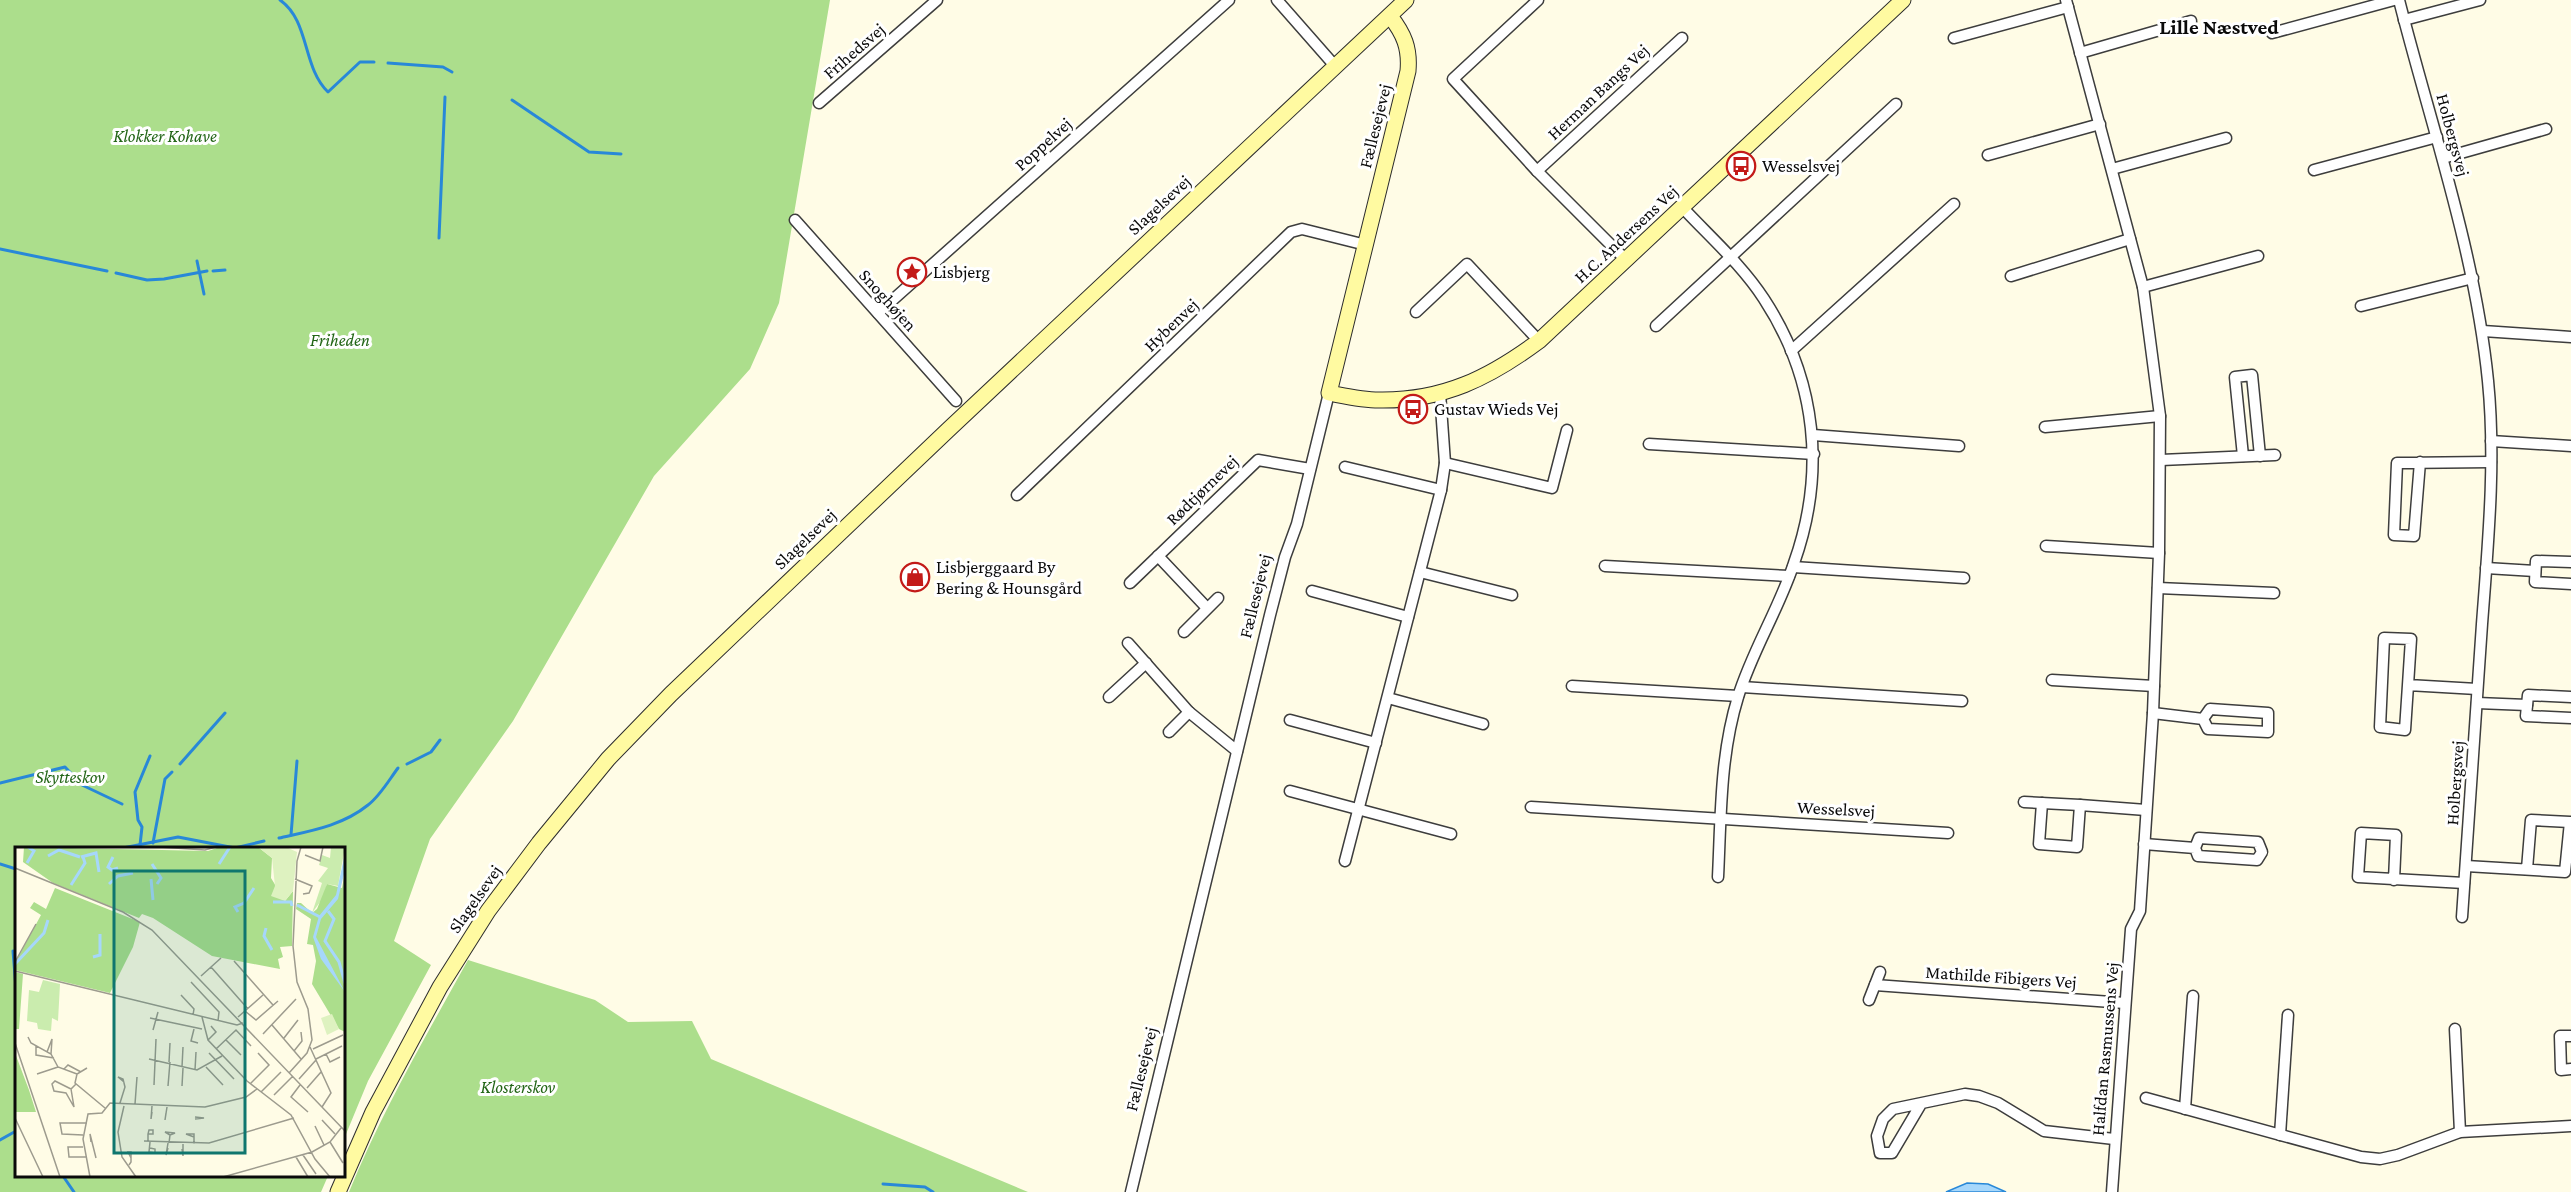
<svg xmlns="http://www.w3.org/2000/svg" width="2571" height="1192" font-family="'Crimson Pro',serif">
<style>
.forest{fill:#acde8c}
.water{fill:#a6d7fb;stroke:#2888d8;stroke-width:1.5}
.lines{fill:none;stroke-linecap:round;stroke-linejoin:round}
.stream{stroke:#2888d8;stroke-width:3}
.street-casing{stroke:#3d3d3d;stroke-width:13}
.secondary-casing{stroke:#2c2c2c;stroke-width:17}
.street{stroke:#fff;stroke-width:10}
.secondary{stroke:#fffaa1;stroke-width:15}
.labels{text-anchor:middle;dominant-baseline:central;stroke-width:6;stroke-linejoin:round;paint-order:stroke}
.street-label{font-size:18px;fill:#0a0a0a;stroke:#fff}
.park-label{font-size:18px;font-style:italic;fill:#226516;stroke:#fff}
.poi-label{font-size:18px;fill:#0a0a0a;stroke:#fff;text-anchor:start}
.quarter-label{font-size:21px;font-weight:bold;fill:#0a0a0a;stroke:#fff}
.inset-river{fill:none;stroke:#a6d7fb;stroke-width:3}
.inset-road{fill:none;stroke:#9d9b8e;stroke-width:1.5}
.view{fill:#0f766e;fill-opacity:0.15;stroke:#0f766e;stroke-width:3}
.inset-edge{fill:none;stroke:#0a0a0a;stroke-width:3}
</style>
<rect width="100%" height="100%" fill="#fffce6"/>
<g class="forest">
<path d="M0,0H830L779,303L750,369L654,476L513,721L430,839L394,941L431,965L368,1081L344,1139V848H16V1176H328L321,1192H0Z"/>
<path d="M468,960L595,1000L628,1022L692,1021L711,1059L1028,1192H349C382,1111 426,1036 468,960Z"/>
</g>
<path class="water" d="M1967,1183L1988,1184L2006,1192H1946Z"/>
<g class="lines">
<g class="stream">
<path d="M280,0C310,21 302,67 328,92L360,62H374"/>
<path d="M388,63L443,67L452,72"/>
<path d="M512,100L589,152L621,154"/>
<path d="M439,238L445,97"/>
<path d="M0,249L107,271"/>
<path d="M197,261L204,294"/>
<path d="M213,271L225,270"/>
<path d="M116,273L147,280L164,279L207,271"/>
<path d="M180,764L225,713"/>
<path d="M407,764L431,752L440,740"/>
<path d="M0,783L65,767L82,785L122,804"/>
<path d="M291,835L297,761"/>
<path d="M279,838C310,831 342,826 368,805C380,796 389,780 398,768"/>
<path d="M153,843L165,779L172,772"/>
<path d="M140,845L142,827L138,820L135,792L150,756"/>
<path d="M123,848L178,837L235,848L264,841"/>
<path d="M0,864L16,869"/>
<path d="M13,951L16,988"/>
<path d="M16,1014V990"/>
<path d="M0,1140L16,1131"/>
<path d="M63,1176L74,1192"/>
<path d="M883,1184L925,1187L933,1192"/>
</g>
<g class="street-casing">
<g id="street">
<path d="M1277,0L1335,66"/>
<path d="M1538,0L1453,79L1537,171L1626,260"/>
<path d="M2066,0L2143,287L2160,416L2159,553L2153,713L2140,911L2131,929L2112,1192"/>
<path d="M2399,0C2431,126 2475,251 2488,381C2496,461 2488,544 2482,624C2475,722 2469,820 2462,917"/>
<path d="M2404,20L2480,0"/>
<path d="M2272,33L2394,0"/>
<path d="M1954,38L2068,7"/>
<path d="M2080,53L2191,21"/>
<path d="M819,103L937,0"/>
<path d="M1988,155L2100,124"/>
<path d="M2443,158L2546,129"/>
<path d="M2112,169L2226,138"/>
<path d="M2314,170L2437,137"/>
<path d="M1537,171L1682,38"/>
<path d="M1683,208C1710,237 1742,265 1764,299C1817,380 1826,473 1794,563C1779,609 1752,651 1738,697C1720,755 1721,816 1718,877"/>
<path d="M795,220L956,401"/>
<path d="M2011,276L2130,239"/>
<path d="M2143,287L2258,256"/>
<path d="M2361,306L2473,278"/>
<path d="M1416,312L1467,264L1539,341"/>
<path d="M878,313L1229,0"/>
<path d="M1656,326L1896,104"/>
<path d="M2483,331L2571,337"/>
<path d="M1791,351L1954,204"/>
<path d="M2045,427L2160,416"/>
<path d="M1813,435L1959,446"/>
<path d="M2491,441L2571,446"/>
<path d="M1649,444L1814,454"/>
<path d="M2243,456L2235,377L2252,375L2260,456"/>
<path d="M2161,460L2275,455"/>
<path d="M2420,462L2414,536L2394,535L2397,463L2491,462"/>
<path d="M1445,463L1552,488L1567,430"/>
<path d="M1345,467L1441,490"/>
<path d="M1017,495L1291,232L1302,229L1366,245"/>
<path d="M2046,546L2159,553"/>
<path d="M1158,556L1207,608"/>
<path d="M2571,562L2536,561L2535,582L2571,584"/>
<path d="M1605,566L1789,576"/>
<path d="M1793,567L1964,578"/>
<path d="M2486,568L2535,571"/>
<path d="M1420,572L1512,595"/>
<path d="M1130,583L1258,460L1310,469"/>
<path d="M2158,588L2274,593"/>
<path d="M1312,591L1408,617"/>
<path d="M1184,632L1218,598"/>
<path d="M1128,643L1189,712L1237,751"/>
<path d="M2052,680L2154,686"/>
<path d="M2408,685L2405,730L2380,727L2384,638L2411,639L2408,685L2477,689"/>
<path d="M1572,686L1738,696"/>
<path d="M1742,687L1962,701"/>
<path d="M1109,697L1146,663"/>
<path d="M2571,697L2528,695L2526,716L2571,718"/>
<path d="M1388,698L1483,724"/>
<path d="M2477,703L2527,705"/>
<path d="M2153,713L2203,719L2208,729L2268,732V713L2210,709L2203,719"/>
<path d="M1290,720L1376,743"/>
<path d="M1169,732L1189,712"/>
<path d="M1290,791L1451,834"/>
<path d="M2024,802L2080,805"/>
<path d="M2042,803L2039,844L2077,847L2080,805L2146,810"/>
<path d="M1531,807L1948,833"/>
<path d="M2144,844L2195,848L2198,856L2257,860L2262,852L2258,842L2199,838L2195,848"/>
<path d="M1345,861L1441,490L1445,463L1440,393"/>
<path d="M2466,866L2565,872L2570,822L2531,820L2527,869"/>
<path d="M2394,880L2396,835L2361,833L2358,877L2464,883"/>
<path d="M1875,985L2125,1003"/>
<path d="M1869,1000L1880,972"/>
<path d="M2455,1029L2460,1132"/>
<path d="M2571,1036H2560L2561,1070L2571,1069"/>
<path d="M2146,1098L2361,1157L2380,1159L2398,1155L2460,1132L2571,1126"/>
<path d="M1921,1104L1892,1153H1880L1877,1136L1883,1119L1893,1109L1965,1094L1979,1096L1998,1103L2044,1131L2114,1139"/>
<path d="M2185,1109L2193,996"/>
<path d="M2280,1135L2288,1015"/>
<path d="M1131,1192L1270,615L1285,557L1297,524L1329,393"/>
</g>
</g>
<g class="secondary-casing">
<g id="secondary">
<path d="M1390,16C1404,34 1410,48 1408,71L1329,393C1345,396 1362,400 1379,400C1443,401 1489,378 1539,341L1903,0"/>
<path d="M338,1192L373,1112L440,987L488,911L539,843L608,759L671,694L948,430L1406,0"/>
</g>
</g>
<use href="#street" class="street"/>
<use href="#secondary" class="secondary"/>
</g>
<defs>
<g id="bus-ring" transform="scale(1.5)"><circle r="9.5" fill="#fff" stroke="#c31a18" stroke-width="1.5"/><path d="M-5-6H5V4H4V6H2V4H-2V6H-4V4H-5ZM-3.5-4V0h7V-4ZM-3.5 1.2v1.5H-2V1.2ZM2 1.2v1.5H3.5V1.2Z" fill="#c31a18"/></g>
<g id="sight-ring" transform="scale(1.5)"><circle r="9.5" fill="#fff" stroke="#c31a18" stroke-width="1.5"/><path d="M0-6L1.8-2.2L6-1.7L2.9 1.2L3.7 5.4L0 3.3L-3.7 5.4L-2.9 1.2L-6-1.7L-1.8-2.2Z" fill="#c31a18"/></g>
<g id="shop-ring" transform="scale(1.5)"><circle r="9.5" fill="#fff" stroke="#c31a18" stroke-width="1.5"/><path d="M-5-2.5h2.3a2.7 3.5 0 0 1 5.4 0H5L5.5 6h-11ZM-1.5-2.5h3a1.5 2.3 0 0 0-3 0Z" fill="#c31a18"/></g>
</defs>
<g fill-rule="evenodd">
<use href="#bus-ring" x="1741" y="166"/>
<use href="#sight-ring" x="912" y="272"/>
<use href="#bus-ring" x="1413" y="409"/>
<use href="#shop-ring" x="915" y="577"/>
</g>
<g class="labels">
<g class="street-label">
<text transform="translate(854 51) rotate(-41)">Frihedsvej</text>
<text transform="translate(1598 92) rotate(-43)">Herman Bangs Vej</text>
<text transform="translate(1375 126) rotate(-76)">Fællesejevej</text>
<text transform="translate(2453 135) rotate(75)">Holbergsvej</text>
<text transform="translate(1043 144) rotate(-42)">Poppelvej</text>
<text transform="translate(1159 205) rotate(-43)">Slagelsevej</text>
<text transform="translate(1626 234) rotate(-43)">H.C. Andersens Vej</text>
<text transform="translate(888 300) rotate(48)">Snoghøjen</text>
<text transform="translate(1171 325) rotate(-44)">Hybenvej</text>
<text transform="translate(1202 490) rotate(-44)">Rødtjørnevej</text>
<text transform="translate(805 539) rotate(-44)">Slagelsevej</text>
<text transform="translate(1255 596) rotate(-76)">Fællesejevej</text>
<text transform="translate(2455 783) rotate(-86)">Holbergsvej</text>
<text transform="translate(1836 809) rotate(3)">Wesselsvej</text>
<text transform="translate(475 899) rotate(-55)">Slagelsevej</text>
<text transform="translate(2001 977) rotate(4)">Mathilde Fibigers Vej</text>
<text transform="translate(2105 1049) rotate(-85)">Halfdan Rasmussens Vej</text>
<text transform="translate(1141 1069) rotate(-76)">Fællesejevej</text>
</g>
<g class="park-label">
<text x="165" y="136">Klokker Kohave</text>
<text x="340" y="340">Friheden</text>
<text x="70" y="777">Skytteskov</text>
<text x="518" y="1087">Klosterskov</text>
</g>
<g class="poi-label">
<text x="1762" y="166">Wesselsvej</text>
<text x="933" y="272">Lisbjerg</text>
<text x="1434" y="409">Gustav Wieds Vej</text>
<text x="936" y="567">Lisbjerggaard By<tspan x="936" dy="21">Bering &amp; Hounsgård</tspan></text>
</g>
<g class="quarter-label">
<text x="2219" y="27">Lille Næstved</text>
</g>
</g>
<g transform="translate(15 847)">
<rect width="330" height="330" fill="#fffce6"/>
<path d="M316,0H330L323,39L312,37L308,51L297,66L307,36L303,34L313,21L304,18L307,8L315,11ZM28,133L45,137L43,174L37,171L36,184L23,182L22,176L12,174L14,143L24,145Z" fill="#caecae"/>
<path d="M9,0L193,4L205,0H243L257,11L256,31L270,54L278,44L277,99L265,100L268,110L263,112L265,122L197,109L138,71L127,67L124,71L38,36L8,15ZM330,25V185L324,182L297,137L301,114L298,98L292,97L296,72L281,62L282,56H286L297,66L302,62L312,37L327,41ZM40,41L125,75L118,100L95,146L0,123V116L26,68L15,61L19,55L31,62ZM0,125L8,127L4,182H0ZM0,206L14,243L21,265H0Z" fill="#acde8c"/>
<path d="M243,0H271L282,5L278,44L270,54L256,49L260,39L257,11ZM317,167L324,182L312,188L306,171Z" fill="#def2c0"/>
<path d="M330,6V23L323,52L306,72L301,90L330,145L306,112L298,90L304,69L321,48Z" fill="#a6d7fb"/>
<path class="inset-river" d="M33,9L44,3L65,10M66,10L81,6L84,25M98,10L93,20L97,23L103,21M12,16L19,4L13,0M137,17L146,31L142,37M204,17L215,0M136,32L138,53M94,37L103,29L118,26M56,38L70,16L68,10M258,55H276L277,59M282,58L305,70M313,64L319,72L310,94L324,115L330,136M223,65L220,60L229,56L239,41M251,81L249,89L257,103M78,110L85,108V87M0,117L29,86L33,73"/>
<path class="inset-road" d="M144,0L190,3L201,0M290,8L305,14L308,0M0,21L108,65L137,83L330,284M280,32L297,39L294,46L288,47M219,114L258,158M0,115L21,77M196,120L233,162M0,124L222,178L228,176M186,129L206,111M176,135L204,165L203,174M166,148L179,162L178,168M230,164L241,173L263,154M187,170L193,193L232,234L276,268L300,312L315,330M223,170L248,148M135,171L187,182M257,178L286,212M179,182L176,194L183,196M138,183L143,165M248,187L281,152M13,190L16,196L36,207L43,220L62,227M269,191L283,173M193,193L201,185L196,179M211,193L226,208M0,196L45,330M21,199V208L39,211M295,200L316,246L307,260M201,202L221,183L236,199M298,202L328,188M279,204L287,194L286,185M32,205L37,192L36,207M194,206L219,232M311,207L315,215L325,210M134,212L182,223L207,209M301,212L327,199M154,215L155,196M167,220L168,200M191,220L208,238M72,221L62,227L60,236L90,261M49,222L53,218L66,225M180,223L181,205M274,226L292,206L297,193L293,162L282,135L278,99L282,14L286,0M22,227L43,220M284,232L301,213M235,237L254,218L243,206M139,238L141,192M285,238L276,250L293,265M153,239L155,215M167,239L168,221M292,241L306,225M56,242L59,260L51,246L39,244L37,237L40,234L56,242L61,237M246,245L266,225M259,248L278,229M105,256L110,240L108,232L103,230L109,235M120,257L122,230M109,259L103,285L107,310L121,330M137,265L136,272L137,259M151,266L150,273L152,260M180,270L189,271L180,272M0,271L28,330M307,273L320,287M300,279L309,298M68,288L47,287L45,276H72M129,294L194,296L279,271M133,294V287L134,283H138V287H133M76,295L75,287L81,311M315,295L328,316M154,296L155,288L160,286L150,285L155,288M179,297V287H171L179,290M68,300H53L54,310H72M135,301L140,302V306L134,305L135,295M153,301L151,308L153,296M167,302L168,309V297M288,308L301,327M281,310L293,330M114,318L116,315V305H113L116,311M75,330L68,292L73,267L87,266L95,256L190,260L231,250L242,242M208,330L297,305L315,295L326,281"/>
<path class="view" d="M99,24H230V306H99Z"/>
<rect width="330" height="330" class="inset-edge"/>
</g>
</svg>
